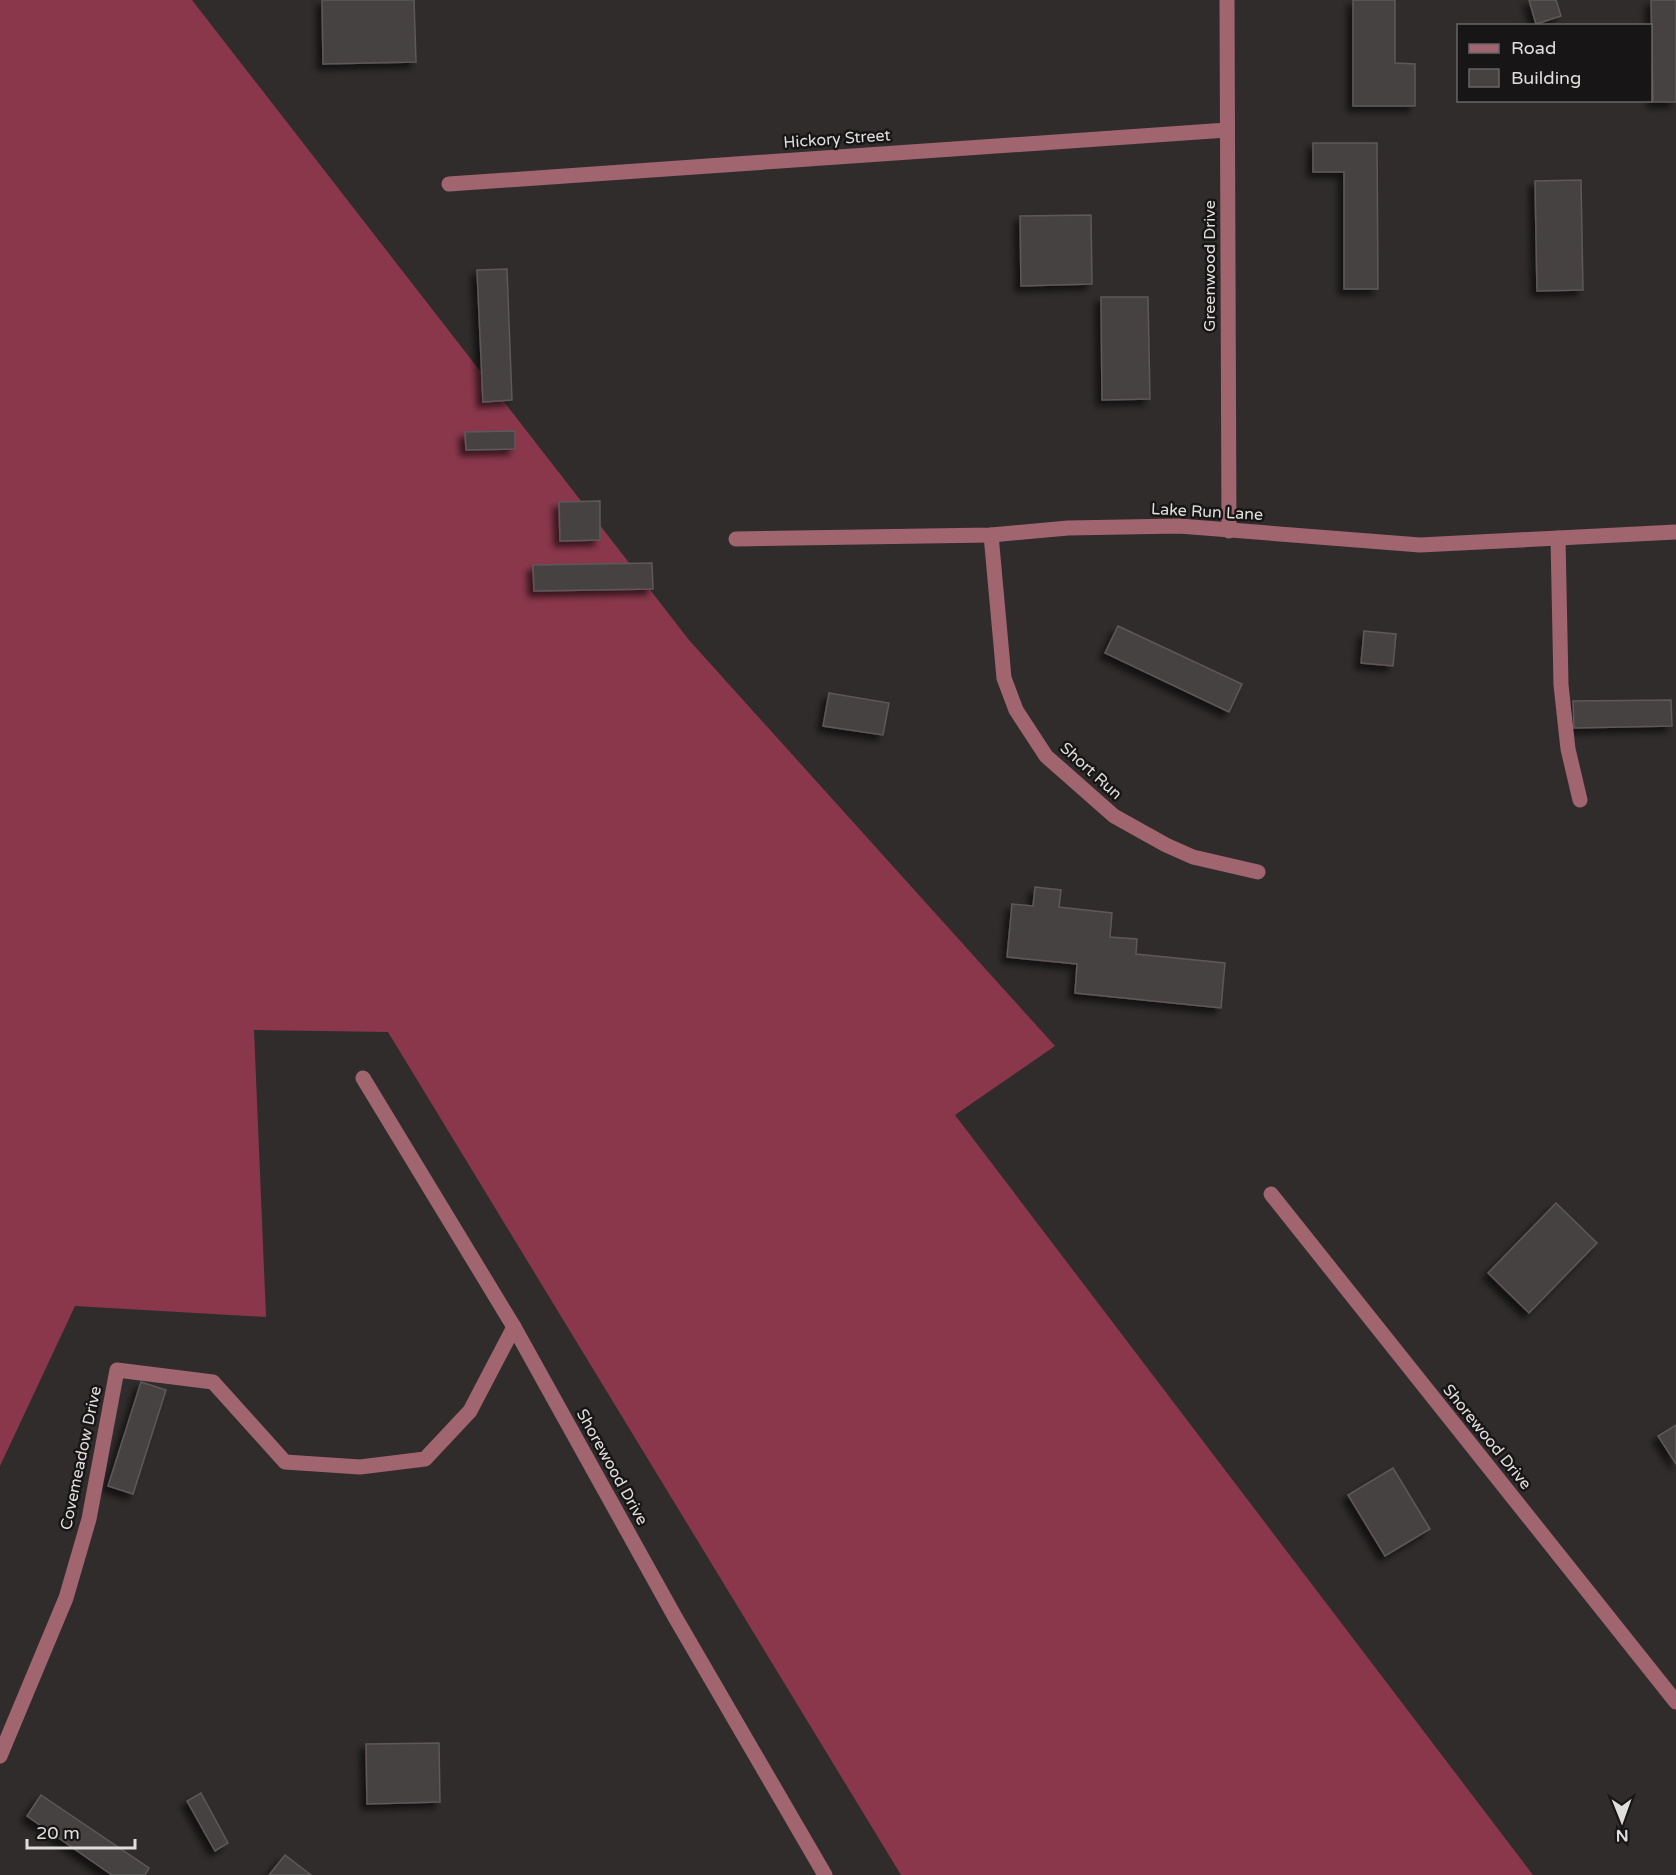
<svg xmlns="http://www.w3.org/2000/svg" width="1676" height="1875" font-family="'Varela Round',sans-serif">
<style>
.forest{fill:#8a374b}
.building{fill:#474242;stroke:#5e5859;stroke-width:1.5;filter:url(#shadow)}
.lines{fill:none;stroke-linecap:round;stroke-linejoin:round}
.minor{stroke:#a16570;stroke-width:15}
.labels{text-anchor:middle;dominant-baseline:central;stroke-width:5;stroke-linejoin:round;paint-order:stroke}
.street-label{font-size:16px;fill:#e0dddd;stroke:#171515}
</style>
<defs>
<filter id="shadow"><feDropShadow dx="-5.5" dy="5.5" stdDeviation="3" flood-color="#0009"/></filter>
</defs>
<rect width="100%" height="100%" fill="#302c2c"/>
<path class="forest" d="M0,0H192L689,640L1055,1046L955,1115L1533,1875H901L388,1032L254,1030L266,1317L75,1306L0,1466Z"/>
<g class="building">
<path d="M322,0H414L416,62L323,64Z"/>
<path d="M1353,0H1395V63L1415,64V106H1353Z"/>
<path d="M1529,0H1556L1561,16L1536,24Z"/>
<path d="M1651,0H1676V102H1653Z"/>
<path d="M1313,143H1377L1378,289H1344V172H1313Z"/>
<path d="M1581,180L1583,290L1537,291L1535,181Z"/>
<path d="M1091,215L1092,284L1021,286L1020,216Z"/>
<path d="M507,269L512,400L483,402L477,270Z"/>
<path d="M1101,297H1148L1150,399L1102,400Z"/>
<path d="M515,431V449L466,450L465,432Z"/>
<path d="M600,501V540L560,541L559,502Z"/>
<path d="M652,563L653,589L534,591L533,565Z"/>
<path d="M1118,626L1242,684L1229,712L1105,653Z"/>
<path d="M1364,631L1396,634L1393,666L1361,663Z"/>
<path d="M829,693L889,703L883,735L823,726Z"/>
<path d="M1671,700L1672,726L1574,728L1573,701Z"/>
<path d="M1035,887L1061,890L1059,907L1112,913L1110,937L1137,939L1136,954L1225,963L1221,1008L1075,993L1077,964L1007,957L1012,904L1033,906Z"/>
<path d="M1556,1203L1597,1243L1529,1313L1488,1273Z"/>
<path d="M141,1382L166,1390L133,1494L108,1486Z"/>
<path d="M1676,1425V1464L1658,1436Z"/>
<path d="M1393,1468L1430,1529L1385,1556L1348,1495Z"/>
<path d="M439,1743L440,1802L367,1804L366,1744Z"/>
<path d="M201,1793L228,1843L215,1851L187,1801Z"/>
<path d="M41,1795L149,1868L145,1875H112L27,1816Z"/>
<path d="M285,1855L311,1875H269Z"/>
</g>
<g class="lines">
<g class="minor">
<path d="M1227,0L1229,531"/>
<path d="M449,184L1227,130"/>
<path d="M991,535L1004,678L1016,710L1046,756L1114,816L1166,845L1193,857L1258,872"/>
<path d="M1558,538L1561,685L1568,749L1580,800"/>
<path d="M736,539L991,535L1068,528L1179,526L1420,545L1676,532"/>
<path d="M363,1078L514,1327L675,1617L825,1875"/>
<path d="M1271,1194L1676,1702"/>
<path d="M0,1756L66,1598L89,1519L117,1370L213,1382L285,1462L360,1467L425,1459L470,1411L514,1327"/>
</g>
</g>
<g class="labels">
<g class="street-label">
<text transform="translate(837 139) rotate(-4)">Hickory Street</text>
<text transform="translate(1210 266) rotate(-90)">Greenwood Drive</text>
<text transform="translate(1207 512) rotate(3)">Lake Run Lane</text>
<text transform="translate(1091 771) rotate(42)">Short Run</text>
<text transform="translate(1487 1437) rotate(51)">Shorewood Drive</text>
<text transform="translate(81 1458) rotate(-78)">Covemeadow Drive</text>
<text transform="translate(612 1467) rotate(61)">Shorewood Drive</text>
</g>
</g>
<rect x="1457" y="24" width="195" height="78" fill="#171515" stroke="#676565" stroke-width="1.5"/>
<rect x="1469" y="44" width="30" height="9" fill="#a16570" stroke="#676565" stroke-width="1.5"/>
<text x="1511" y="54" font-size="18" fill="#e0dddd">Road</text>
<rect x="1469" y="69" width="30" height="18" fill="#474242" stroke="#676565" stroke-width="1.5"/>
<text x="1511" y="84" font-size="18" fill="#e0dddd">Building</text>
<g transform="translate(1622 1821) rotate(179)" stroke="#171515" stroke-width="4.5" paint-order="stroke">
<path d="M0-4.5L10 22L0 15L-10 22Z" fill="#e0dddd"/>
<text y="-9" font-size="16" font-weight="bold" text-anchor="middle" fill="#e0dddd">N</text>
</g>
<path d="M27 1839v9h108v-9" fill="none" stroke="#e0dddd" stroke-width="3"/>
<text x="36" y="1839" font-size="18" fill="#e0dddd" stroke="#171515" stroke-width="4.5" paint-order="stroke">20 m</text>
</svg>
